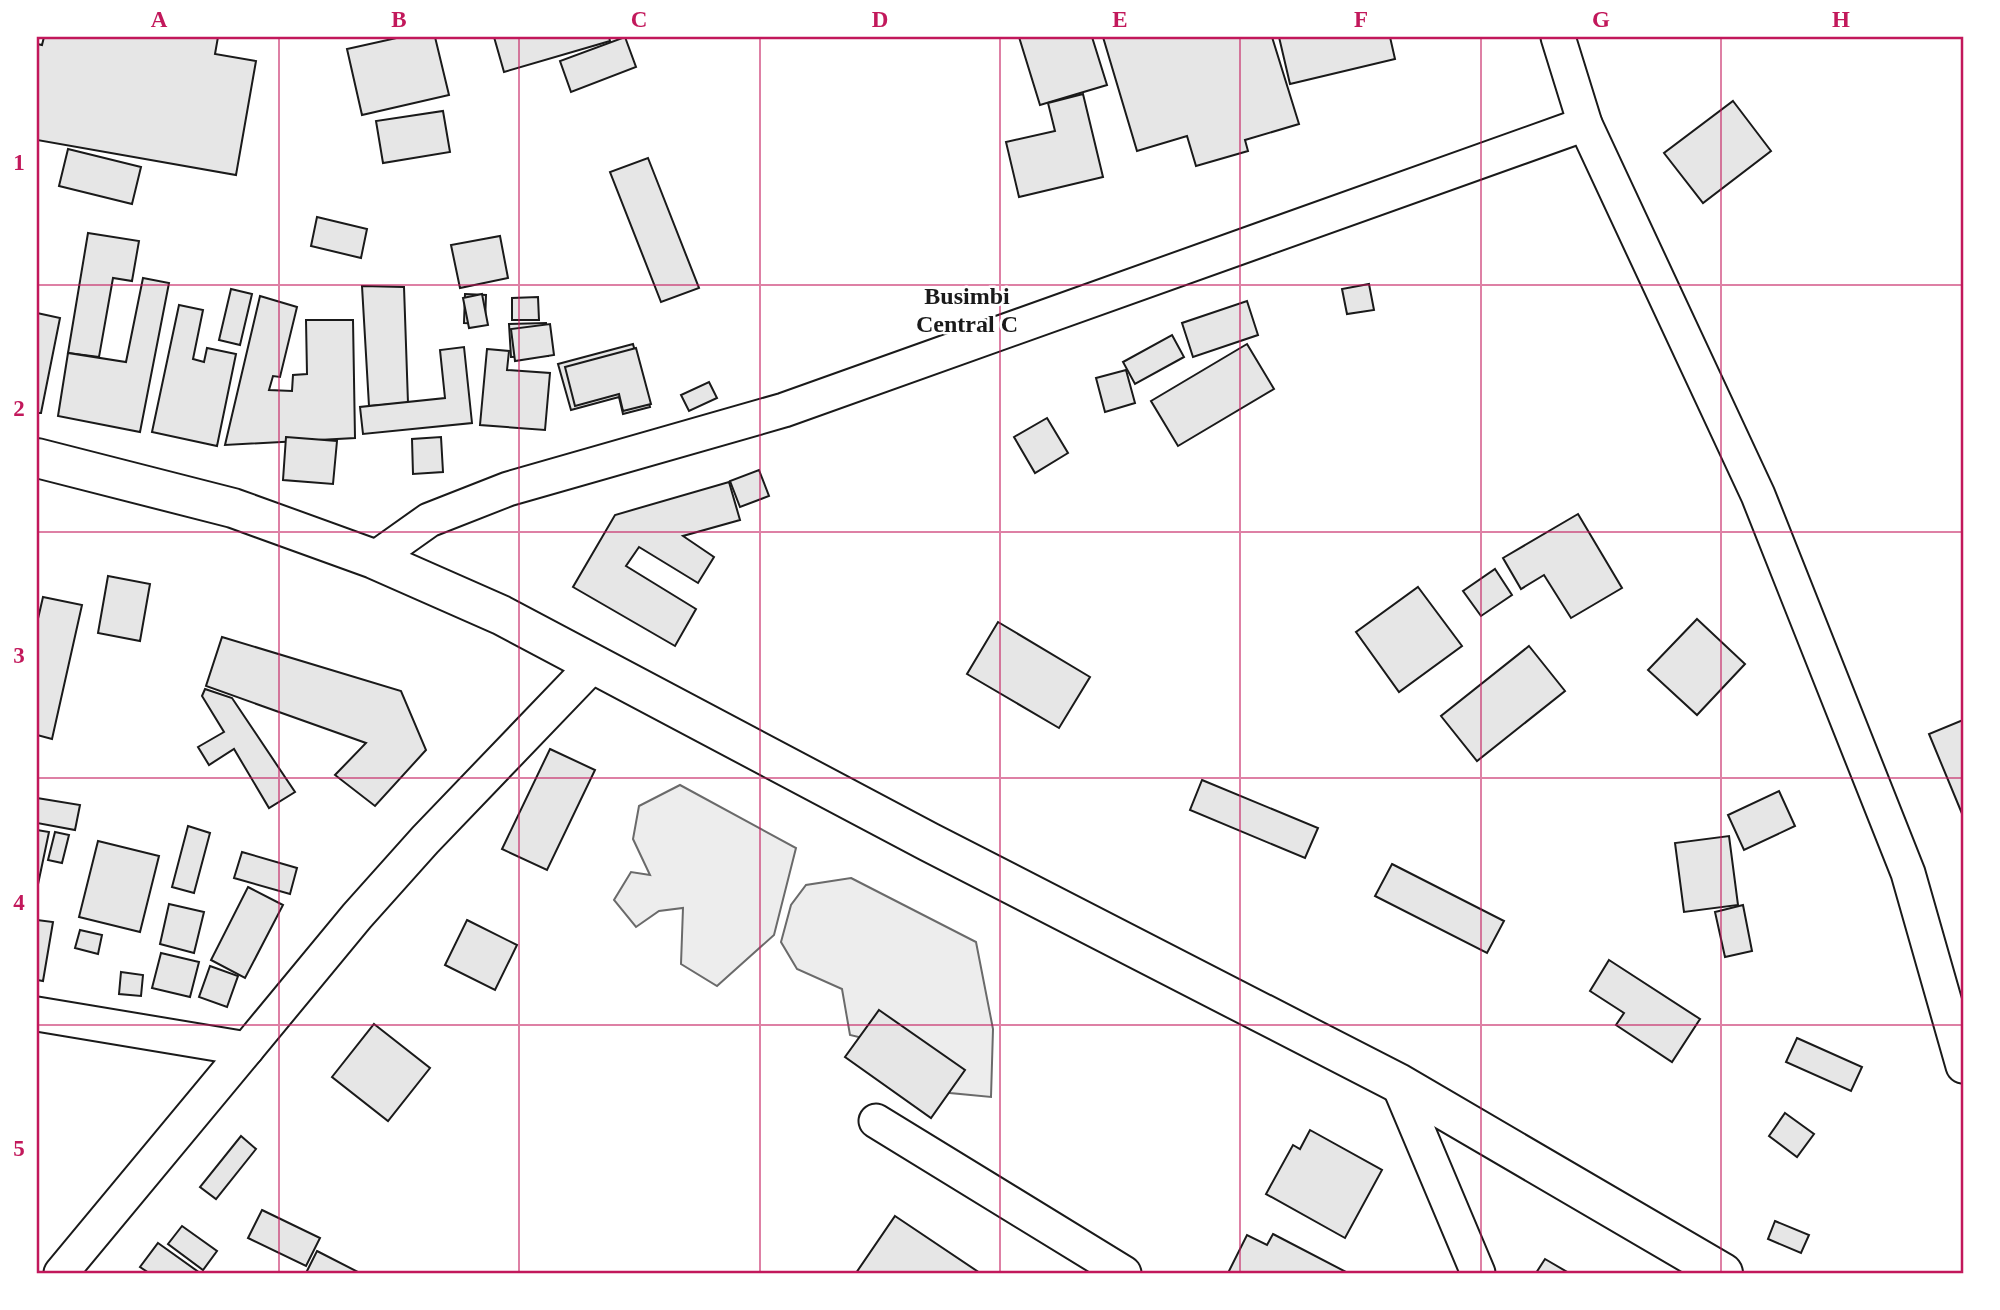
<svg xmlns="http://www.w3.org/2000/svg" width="2000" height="1310" font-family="Georgia,serif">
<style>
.built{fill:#ededed;stroke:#6a6a6a;stroke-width:2}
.building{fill:#e6e6e6;stroke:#1a1a1a;stroke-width:2}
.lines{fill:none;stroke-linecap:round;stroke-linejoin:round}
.minor-casing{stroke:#1a1a1a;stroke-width:37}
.secondary-casing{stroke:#1a1a1a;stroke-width:42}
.minor{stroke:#fff;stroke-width:33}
.secondary{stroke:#fff;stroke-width:38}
.grid{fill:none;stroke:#c2185b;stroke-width:2;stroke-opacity:0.55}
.labels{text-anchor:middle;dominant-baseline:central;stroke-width:5;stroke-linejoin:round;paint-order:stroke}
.quarter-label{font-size:24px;font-weight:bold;fill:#1a1a1a;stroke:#fff}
.neatline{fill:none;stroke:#c2185b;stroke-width:2.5}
.grid-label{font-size:23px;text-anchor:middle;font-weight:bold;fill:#c2185b}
</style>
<rect width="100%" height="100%" fill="#fff"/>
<g class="built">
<path d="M680,785L796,848L774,935L717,986L681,964L683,908L659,911L636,927L614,900L631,872L650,875L633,839L639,806Z"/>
<path d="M851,878L976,942L993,1029L991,1097L950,1093L935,1055L850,1035L842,989L797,969L781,942L791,905L806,885Z"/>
</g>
<g class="building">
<path d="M44,37H218L215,54L256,61L236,175L37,140V44L42,45Z"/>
<path d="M401,37H435L449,95L362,115L347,49Z"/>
<path d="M494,37H609L610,41L504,72Z"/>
<path d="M625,37L636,67L571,92L560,61Z"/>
<path d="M1019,37H1092L1107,85L1040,105Z"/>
<path d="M1103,37H1272L1299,124L1245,140L1248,151L1196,166L1187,136L1137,151Z"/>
<path d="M1279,37H1390L1395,59L1290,84Z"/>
<path d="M1083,94L1103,177L1019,197L1006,142L1055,131L1048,103Z"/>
<path d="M1733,101L1771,151L1703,203L1664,153Z"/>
<path d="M443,111L450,152L383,163L376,121Z"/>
<path d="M68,149L141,167L132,204L59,186Z"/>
<path d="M648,158L699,288L661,302L610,172Z"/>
<path d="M317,217L367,229L361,258L311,246Z"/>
<path d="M88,233L139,241L132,281L113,278L99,357L68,353Z"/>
<path d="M500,236L508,278L460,288L451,245Z"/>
<path d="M143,278L169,283L140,432L58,416L68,353L126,362Z"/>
<path d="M1369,284L1374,310L1347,314L1342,289Z"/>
<path d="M362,286L404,287L408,403L369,406Z"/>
<path d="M231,289L252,294L240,345L219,340Z"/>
<path d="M465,294L486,295L485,324L464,323Z"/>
<path d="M482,294L488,325L469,328L463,298Z"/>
<path d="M260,296L297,307L280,377L273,376L269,390L292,391L293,375L307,374L306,320H353L355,438L225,445Z"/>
<path d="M538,297L539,320H512V298Z"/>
<path d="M1247,301L1258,335L1193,357L1182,323Z"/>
<path d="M179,305L203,310L193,359L204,362L207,348L236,354L217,446L152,432Z"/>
<path d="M37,313L60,318L41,413H37Z"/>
<path d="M546,323L548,356L511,357L509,324Z"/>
<path d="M550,324L554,355L515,361L511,329Z"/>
<path d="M1172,335L1184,357L1135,384L1123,362Z"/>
<path d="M633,344L650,407L623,414L619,397L571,410L558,364Z"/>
<path d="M1247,344L1274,389L1178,446L1151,401Z"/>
<path d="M464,347L472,423L363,434L360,407L445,398L440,350Z"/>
<path d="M636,348L651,404L623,411L619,394L575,406L565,367Z"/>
<path d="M487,349L509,351L507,370L550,373L545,430L480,425Z"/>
<path d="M1126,370L1135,403L1105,412L1096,378Z"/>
<path d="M709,382L717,398L689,411L681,395Z"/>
<path d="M1047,418L1068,453L1035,473L1014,437Z"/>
<path d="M286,437L337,441L333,484L283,480Z"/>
<path d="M441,437L443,472L413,474L412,439Z"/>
<path d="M759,470L769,496L740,507L730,481Z"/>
<path d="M729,482L740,520L683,536L714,557L698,583L639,547L626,566L696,609L675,646L573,587L615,515Z"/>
<path d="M1578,514L1622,588L1571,618L1544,575L1521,589L1503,558Z"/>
<path d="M1495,569L1512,595L1481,616L1463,591Z"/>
<path d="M108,576L150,584L140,641L98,633Z"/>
<path d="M1418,587L1462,646L1399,692L1356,632Z"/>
<path d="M43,597L82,605L52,739L37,735V623Z"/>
<path d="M1697,619L1745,664L1697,715L1648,670Z"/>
<path d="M998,622L1090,677L1059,728L967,674Z"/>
<path d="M222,637L401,691L426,750L375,806L335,775L366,743L206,686Z"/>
<path d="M1529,646L1565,691L1477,761L1441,716Z"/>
<path d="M205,689L232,698L295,792L269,808L234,749L209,765L198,747L224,732L202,696Z"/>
<path d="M1963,720V816L1929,734Z"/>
<path d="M550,749L595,770L547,870L502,849Z"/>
<path d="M1202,780L1318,828L1305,858L1190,810Z"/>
<path d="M1779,791L1795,826L1744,850L1728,815Z"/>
<path d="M37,798L80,805L75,830L37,823Z"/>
<path d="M188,826L210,833L194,893L172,887Z"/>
<path d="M37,830L49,832L37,889Z"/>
<path d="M55,832L69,835L62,863L48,860Z"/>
<path d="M1729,836L1738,905L1684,912L1675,843Z"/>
<path d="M98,841L159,856L140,932L79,917Z"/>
<path d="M242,852L297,868L290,894L234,878Z"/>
<path d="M1392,864L1504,921L1487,953L1375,896Z"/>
<path d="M248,887L283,905L245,978L211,960Z"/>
<path d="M169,904L204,912L194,953L160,944Z"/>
<path d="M1743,905L1752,951L1725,957L1715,912Z"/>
<path d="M37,920L53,922L43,981L37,980Z"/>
<path d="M467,920L517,945L495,990L445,965Z"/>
<path d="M80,930L102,935L98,954L75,948Z"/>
<path d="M161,953L199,962L190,997L152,988Z"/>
<path d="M1609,960L1700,1019L1672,1062L1616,1025L1624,1013L1590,991Z"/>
<path d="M210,966L238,976L227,1007L199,997Z"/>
<path d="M121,972L143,975L141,996L119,994Z"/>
<path d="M879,1010L965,1070L931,1118L845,1057Z"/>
<path d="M374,1024L430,1068L388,1121L332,1077Z"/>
<path d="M1797,1038L1862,1067L1851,1091L1786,1062Z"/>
<path d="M1785,1113L1814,1134L1797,1157L1769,1136Z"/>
<path d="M1310,1130L1382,1170L1345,1238L1266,1194L1293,1145L1300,1149Z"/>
<path d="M241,1136L256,1149L216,1199L200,1187Z"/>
<path d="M262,1210L320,1238L306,1266L248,1238Z"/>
<path d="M895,1216L980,1273H856Z"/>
<path d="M1775,1221L1809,1235L1801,1253L1768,1239Z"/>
<path d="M182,1226L217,1251L203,1270L168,1244Z"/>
<path d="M1273,1234L1348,1273H1228L1247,1235L1267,1245Z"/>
<path d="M158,1243L200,1273H149L140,1267Z"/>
<path d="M317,1251L358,1272L357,1273H306Z"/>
<path d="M1545,1259L1569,1273H1536Z"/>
</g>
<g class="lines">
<g class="minor-casing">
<g id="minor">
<path d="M1558,37L1585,124L1758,495L1908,873L1963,1066"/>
<path d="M374,559L429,520L508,489L784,410L1585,124"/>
<path d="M37,1014L247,1049L357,916L425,840L593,665"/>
<path d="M1398,1083L1478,1273"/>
<path d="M876,1121L1124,1273"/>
<path d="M61,1273L247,1049"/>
</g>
</g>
<g class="secondary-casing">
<path id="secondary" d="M37,458L233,508L374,559L501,615L929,842L1398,1083L1723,1273"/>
</g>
<use href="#minor" class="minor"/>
<use href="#secondary" class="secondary"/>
</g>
<path class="grid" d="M279,37V1273M519,37V1273M760,37V1273M1000,37V1273M1240,37V1273M1481,37V1273M1721,37V1273M37,285H1963M37,532H1963M37,778H1963M37,1025H1963"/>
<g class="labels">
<g class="quarter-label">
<text x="967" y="296">Busimbi<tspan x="967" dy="28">Central C</tspan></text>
</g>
</g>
<rect width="2000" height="1310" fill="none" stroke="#ffffff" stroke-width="77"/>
<rect x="38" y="38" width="1924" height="1234" class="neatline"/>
<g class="grid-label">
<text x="159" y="27">A</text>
<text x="399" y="27">B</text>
<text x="639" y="27">C</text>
<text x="880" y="27">D</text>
<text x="1120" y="27">E</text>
<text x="1361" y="27">F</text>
<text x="1601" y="27">G</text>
<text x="1841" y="27">H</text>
<text x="19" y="170">1</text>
<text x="19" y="416">2</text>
<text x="19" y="663">3</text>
<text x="19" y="910">4</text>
<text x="19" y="1156">5</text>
</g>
</svg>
